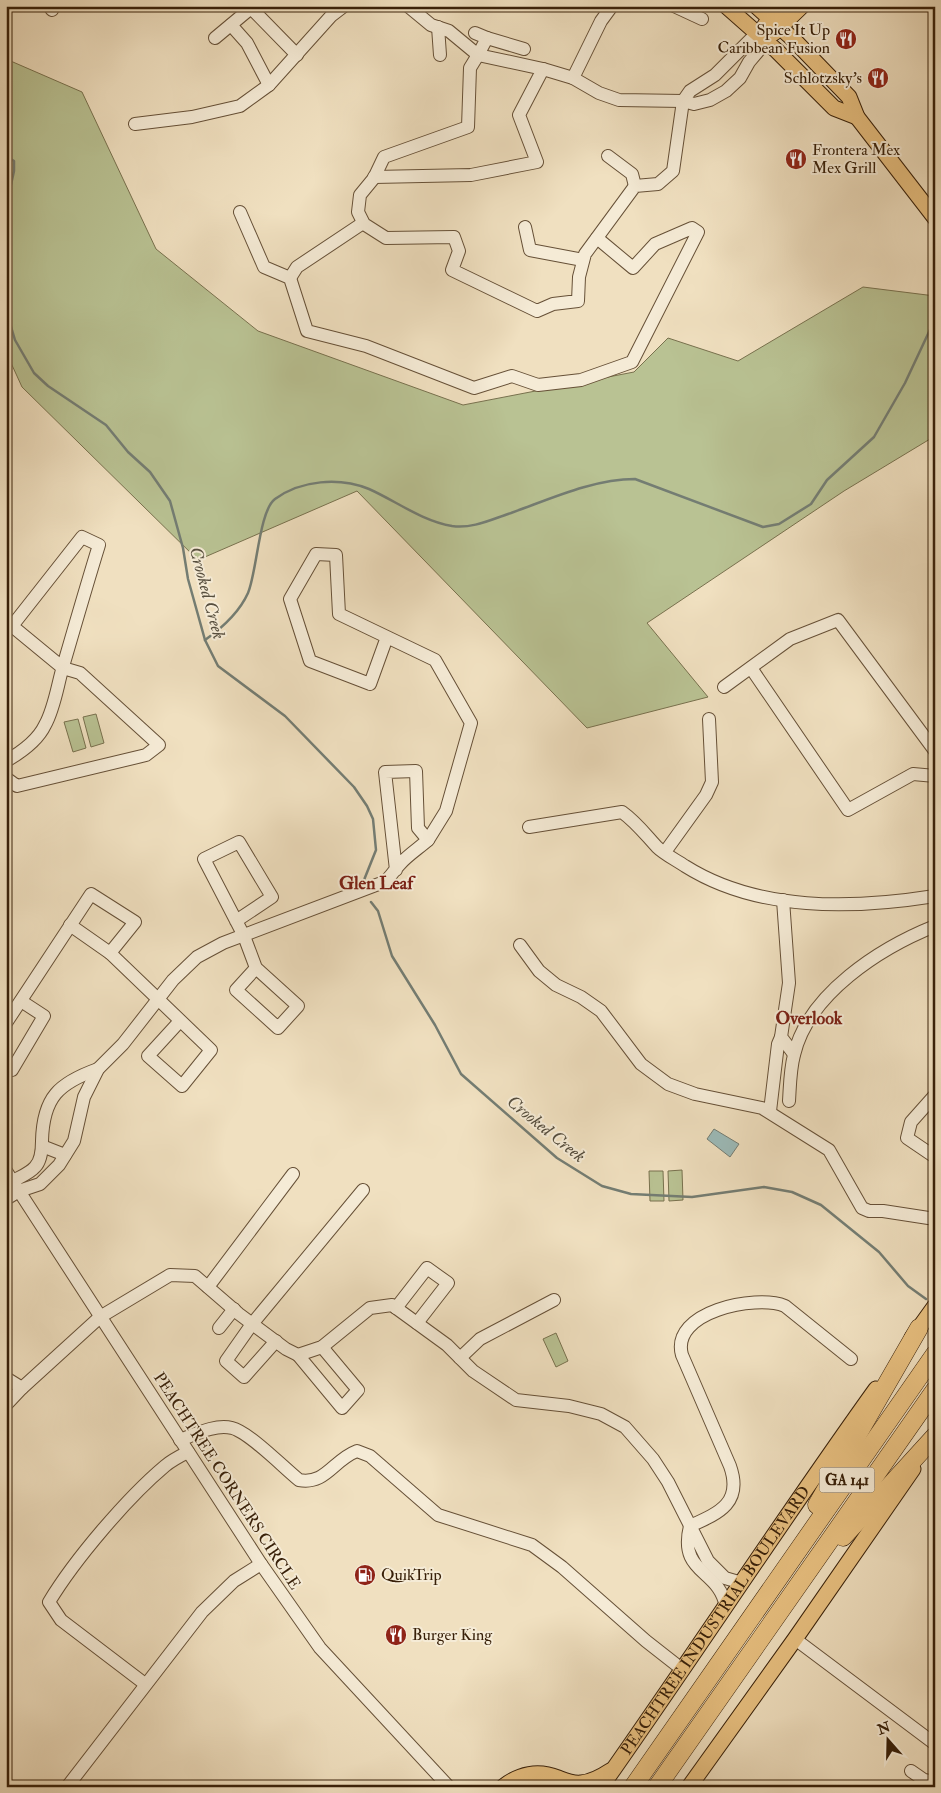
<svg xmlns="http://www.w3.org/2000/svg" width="941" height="1793" font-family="'IM FELL Double Pica',serif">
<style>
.green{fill:#b9c293;stroke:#78714e}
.water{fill:#9cbbb9;stroke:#747d73}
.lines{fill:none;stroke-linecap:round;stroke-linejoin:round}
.stream{stroke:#747d73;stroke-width:2.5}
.minor-casing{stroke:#665037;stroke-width:14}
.major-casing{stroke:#382009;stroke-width:17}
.highway-casing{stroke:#382009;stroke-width:19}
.minor{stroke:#f5ebd6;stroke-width:12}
.major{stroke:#e8c080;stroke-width:15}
.highway{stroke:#e8c080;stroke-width:18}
.labels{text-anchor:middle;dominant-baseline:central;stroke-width:4;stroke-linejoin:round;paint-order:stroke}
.shield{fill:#f5ebd6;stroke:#715d46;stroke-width:1}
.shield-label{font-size:15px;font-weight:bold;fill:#382009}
.poi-label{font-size:16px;fill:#382009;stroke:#f5ebd6;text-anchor:start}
.street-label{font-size:16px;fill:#382009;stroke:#f5ebd6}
.water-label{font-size:18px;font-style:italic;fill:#564e3e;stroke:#f5ebd6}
.neighbourhood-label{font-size:18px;font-weight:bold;fill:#7a1f14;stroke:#f5ebd6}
</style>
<rect width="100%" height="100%" fill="#f0e0c0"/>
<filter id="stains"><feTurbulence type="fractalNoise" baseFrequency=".004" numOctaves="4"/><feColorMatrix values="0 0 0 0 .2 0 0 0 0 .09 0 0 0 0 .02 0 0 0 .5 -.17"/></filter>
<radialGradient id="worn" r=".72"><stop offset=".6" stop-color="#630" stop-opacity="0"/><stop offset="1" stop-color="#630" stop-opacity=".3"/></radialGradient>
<g class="green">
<path d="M6,59L82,92L156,249L258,331L463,405L634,372L668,338L738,361L863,287L935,296V436L844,491L647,623L708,697L587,728L357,491L198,560L22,387L6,352Z"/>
<path d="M96,714L104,743L91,747L83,717Z"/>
<path d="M78,719L86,748L73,752L64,722Z"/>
<path d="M682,1170L683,1200L669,1201L668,1171Z"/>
<path d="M649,1171H663L664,1201H650Z"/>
<path d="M556,1333L568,1361L556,1367L543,1339Z"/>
</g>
<path class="water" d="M714,1129L739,1144L730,1157L707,1139Z"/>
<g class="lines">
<g class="stream">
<path d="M6,156L14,161V171L6,207"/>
<path d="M6,310L15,340L34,373L48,386L106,425L128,452L150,472L170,501L183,548L188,579L205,640L218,666L285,716L354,787L367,806L373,819L376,850L364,880"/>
<path d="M205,640C222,628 239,613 248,593C257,572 259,511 275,499C301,480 339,477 369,489C396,501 422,521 452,526C473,529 492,519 511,513C550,499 593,479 635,479L763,527L779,524L811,504L827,480L874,437L905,383L935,319"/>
<path d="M371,902L378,911L392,956L435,1025L461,1074L557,1158L602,1186L631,1194L692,1197L764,1187L792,1192L821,1205L879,1252L908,1286L926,1299"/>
</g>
<g class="minor-casing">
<g id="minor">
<path d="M49,6L52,10L54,6"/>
<path d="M408,6L431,25L449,31L478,55L470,68L468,127L384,157L374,178L360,195L358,212L364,224L386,238L454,237L459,251L452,270L537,311L553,304L578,301L579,277L585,254L635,186L658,184L673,171L683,101L690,91L715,75L757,33"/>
<path d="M674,6L702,19"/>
<path d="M231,25L247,43L269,85"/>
<path d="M438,27L440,55"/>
<path d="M215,38L251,8L297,55"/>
<path d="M487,38L524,49"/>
<path d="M543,69L573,78L599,93L619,100L683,101L694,104L710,100L726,91L740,78L749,62L766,42"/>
<path d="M573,78L601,21L612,6"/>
<path d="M135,124L192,117L240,106L269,85L331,16L344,6"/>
<path d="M608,156L632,174L635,186"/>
<path d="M374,177L471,175L537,162L519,115L543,69L478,55L487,38L475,33"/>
<path d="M240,212L264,267L290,278L307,331L366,346L474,388L512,376L538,385L581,380L632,362L698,232L692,228L655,244L633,268L597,238"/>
<path d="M525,227L530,250L583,260"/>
<path d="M290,278L297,267L363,223"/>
<path d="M387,637L370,684L310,661L290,599L316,554L336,555L339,614L435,660L471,723L446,811L428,840"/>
<path d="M751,668L848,810L913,774L935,776"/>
<path d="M724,687L790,639L838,620L935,751"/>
<path d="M6,761C20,753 38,740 45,725C54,709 57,688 62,670C74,629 86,587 99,545L82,537L12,626L63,668L80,673L159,745L146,755L17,786L6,778"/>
<path d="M529,827L622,812C636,822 645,834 657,847C664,854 676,860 685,866C758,912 853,909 935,896"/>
<path d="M665,852L706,795L712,782L709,719"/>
<path d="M783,900L789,983L781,1037L794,1054"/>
<path d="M236,921L272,897L239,842L204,859L244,936L256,968L298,1006L278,1028L236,990L256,968"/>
<path d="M70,925L110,953"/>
<path d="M520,945L539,971L556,985L581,997L601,1011L641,1064L668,1084L695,1094L762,1108L829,1150L862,1208L869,1211H883L935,1219"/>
<path d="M6,1023L91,894L135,922L110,953L211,1050L182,1086L148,1056L180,1021"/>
<path d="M6,1066L12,1070L44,1016L21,1001"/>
<path d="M935,1095L911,1122L907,1138L935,1157"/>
<path d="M789,1101C790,1086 790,1070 794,1055C808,994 880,948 935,926"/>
<path d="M770,1111L778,1044L781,1037"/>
<path d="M42,1146L65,1155"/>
<path d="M6,1171L261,1564L320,1648L449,1787"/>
<path d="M13,1181C20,1177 30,1173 35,1167C41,1161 42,1148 42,1141C43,1097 59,1083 98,1069"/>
<path d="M6,1199L19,1191L40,1184L59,1165L74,1141L84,1097L98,1069L123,1044L173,980L197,957L223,943L384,882C391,877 394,870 400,864C408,855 419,848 428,840L418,828L416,771L385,772L396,870"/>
<path d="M208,1287L293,1174"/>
<path d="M396,1308L427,1268L448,1283L417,1323"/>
<path d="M219,1328L234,1309"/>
<path d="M276,1341L244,1377L226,1361L252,1324L363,1190"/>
<path d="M298,1355L342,1408L358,1390L322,1347"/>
<path d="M460,1358L480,1339L554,1300"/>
<path d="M6,1378L22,1388"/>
<path d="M6,1405L22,1388L100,1317L170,1275L195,1276L239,1314L286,1349L298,1355L322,1347L370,1308L392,1305L447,1345L473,1371L516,1400L569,1406L601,1414L625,1427L653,1459L668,1482L708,1561L725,1578L742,1583"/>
<path d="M180,1440C196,1434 215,1424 232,1428C249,1432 284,1468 299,1480C326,1485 333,1460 357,1451L370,1456L438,1515L532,1545L562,1567L646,1641L683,1670"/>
<path d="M690,1526C719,1513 743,1503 730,1466L682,1355C670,1312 755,1294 785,1306L851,1359"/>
<path d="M690,1526C678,1575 719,1568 726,1607"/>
<path d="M795,1639L935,1744"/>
<path d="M145,1684L61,1620L49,1602C75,1559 127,1498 165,1466C172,1460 180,1456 188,1452"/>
<path d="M911,1771L924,1780L935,1782"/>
<path d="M67,1787L202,1612L234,1581L261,1564"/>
</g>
</g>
<g class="major-casing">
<g id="major">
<path d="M726,6L777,51L834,108L857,117"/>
<path d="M756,6L793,39L849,97L857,117L935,218"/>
<path d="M765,25L783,6"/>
<path d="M774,33L802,6"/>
<path d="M912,1338L935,1306"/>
<path d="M503,1787C519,1774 538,1770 558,1778C566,1781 573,1784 581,1783C592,1782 601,1777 610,1771"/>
<path id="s1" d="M601,1787C694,1655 782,1520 876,1389"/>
<path d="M689,1787L795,1639L913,1469"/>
</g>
</g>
<g class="highway-casing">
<g id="highway">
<path d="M817,1505L919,1328"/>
<path d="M843,1537L935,1436"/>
<path d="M633,1787L935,1354"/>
<path d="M657,1787L935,1390"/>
</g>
</g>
<use href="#minor" class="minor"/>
<use href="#major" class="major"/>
<use href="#highway" class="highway"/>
</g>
<defs>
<g id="restaurant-disc" transform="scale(1.125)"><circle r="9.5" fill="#8f2418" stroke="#f5ebd6"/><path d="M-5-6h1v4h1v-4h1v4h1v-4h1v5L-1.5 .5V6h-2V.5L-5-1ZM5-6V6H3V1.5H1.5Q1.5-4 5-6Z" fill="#fff"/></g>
<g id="fuel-disc" transform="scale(1.125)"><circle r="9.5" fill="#8f2418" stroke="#f5ebd6"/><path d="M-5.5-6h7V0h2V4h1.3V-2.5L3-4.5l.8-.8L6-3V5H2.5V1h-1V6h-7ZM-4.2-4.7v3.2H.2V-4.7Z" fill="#fff"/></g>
</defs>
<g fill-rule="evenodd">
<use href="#restaurant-disc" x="846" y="39"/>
<use href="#restaurant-disc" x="878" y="78"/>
<use href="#restaurant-disc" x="796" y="159"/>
<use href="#fuel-disc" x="365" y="1575"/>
<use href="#restaurant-disc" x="396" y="1635"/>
</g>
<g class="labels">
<rect class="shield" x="819.5" y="1467.5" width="55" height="25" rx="4"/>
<g class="shield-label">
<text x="847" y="1480">GA 141</text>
</g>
<g class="poi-label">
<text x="830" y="30" text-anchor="end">Spice It Up<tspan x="830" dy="18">Caribbean Fusion</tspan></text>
<text x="862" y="78" text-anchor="end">Schlotzsky's</text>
<text x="812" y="150">Frontera Mex<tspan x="812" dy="18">Mex Grill</tspan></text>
<text x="381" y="1575">QuikTrip</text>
<text x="412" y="1635">Burger King</text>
</g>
<g class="street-label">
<text transform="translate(227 1481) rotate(57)">PEACHTREE CORNERS CIRCLE</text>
<text stroke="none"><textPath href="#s1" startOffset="202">PEACHTREE INDUSTRIAL BOULEVARD</textPath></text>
</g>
<g class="water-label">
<text transform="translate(207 593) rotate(75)">Crooked Creek</text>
<text transform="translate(546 1129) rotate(39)">Crooked Creek</text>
</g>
<g class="neighbourhood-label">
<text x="376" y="883">Glen Leaf</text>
<text x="809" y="1018">Overlook</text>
</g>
</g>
<rect width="941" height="1793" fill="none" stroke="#f0e0c0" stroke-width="25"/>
<rect x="8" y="8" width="926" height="1778" fill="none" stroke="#382009" stroke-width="2.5"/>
<rect x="12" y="12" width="916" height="1768" fill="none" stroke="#382009"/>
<g transform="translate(888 1740) rotate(340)" stroke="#f5ebd6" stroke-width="4" paint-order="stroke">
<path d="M0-4L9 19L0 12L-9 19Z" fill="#382009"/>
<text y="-8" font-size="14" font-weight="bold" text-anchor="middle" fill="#382009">N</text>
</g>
<rect width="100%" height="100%" filter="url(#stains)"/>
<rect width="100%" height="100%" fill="url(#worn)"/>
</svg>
